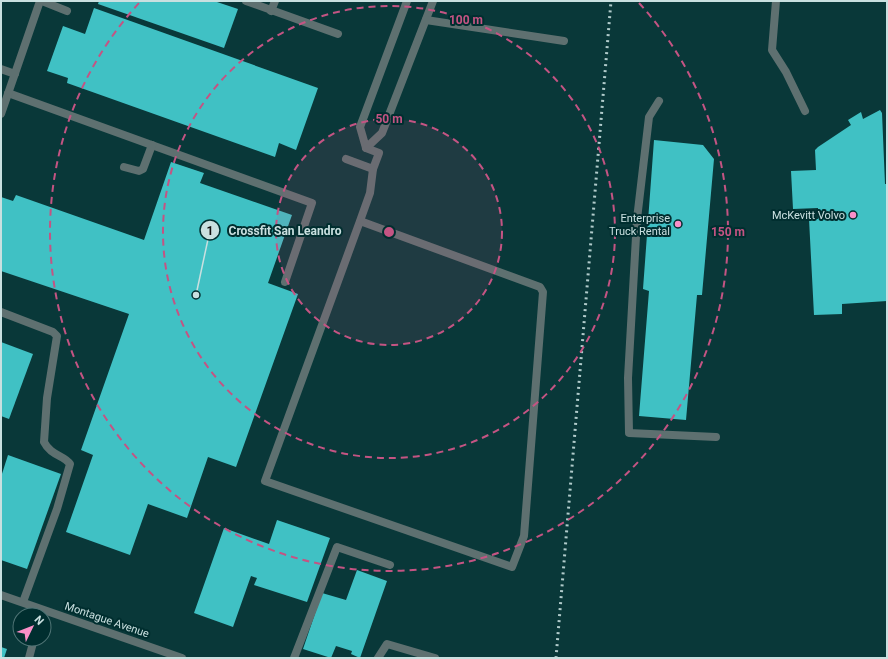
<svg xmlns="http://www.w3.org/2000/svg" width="888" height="659" font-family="Roboto,sans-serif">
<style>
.building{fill:#40c1c4}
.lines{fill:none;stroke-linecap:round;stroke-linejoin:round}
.service{stroke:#5e7070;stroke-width:8}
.tertiary{stroke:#5e7070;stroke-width:8}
.rail{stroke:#b1cbcb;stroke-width:3;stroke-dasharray:2 4;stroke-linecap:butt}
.ring{fill:none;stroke:#c45483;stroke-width:2;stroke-dasharray:7 5}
.poi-dot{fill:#f98fc8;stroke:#002e2f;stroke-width:1.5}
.labels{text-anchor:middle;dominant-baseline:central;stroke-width:4;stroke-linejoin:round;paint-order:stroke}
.poi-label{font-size:11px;fill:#c9e0e0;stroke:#002e2f;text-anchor:end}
.street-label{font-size:11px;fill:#c9e0e0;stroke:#002e2f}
.centre{fill:#c45483;stroke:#002e2f;stroke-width:2}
.ring-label{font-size:12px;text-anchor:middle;font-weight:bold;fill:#c45483;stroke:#002e2f;stroke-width:4;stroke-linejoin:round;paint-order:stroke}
.leader{fill:none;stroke:#c9e0e0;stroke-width:1.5}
.callout-dot{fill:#c9e0e0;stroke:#002e2f;stroke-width:1.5}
.mark-label{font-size:12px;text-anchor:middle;font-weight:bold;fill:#111}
.callout-label{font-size:12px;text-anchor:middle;font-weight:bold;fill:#c9e0e0;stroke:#002e2f;stroke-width:4;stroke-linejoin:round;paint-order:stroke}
</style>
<rect width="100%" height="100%" fill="#093839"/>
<g class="building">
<path d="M99,1H214L238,9L224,48L98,4Z"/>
<path d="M94,8L318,88L296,150L279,143L275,157L67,83L68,78L47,71L63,26L85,34Z"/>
<path d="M880,110L882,113L885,184H887V301L842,304V314L814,315L809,219H818V208L793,209L791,171L816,170L815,150L818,147L851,125L848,120L861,112L863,119Z"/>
<path d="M654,140L703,145L714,159L702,295H697L686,420L639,416L649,291L643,289Z"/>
<path d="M171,162L204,173L200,183L292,215L268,283L298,294L236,467L208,457L187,518L148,504L130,555L66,532L93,455L81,450L129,314L1,271V197L13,201L16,195L144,240Z"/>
<path d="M1,342L33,354L9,419L1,416Z"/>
<path d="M8,455L61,474L27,569L1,560V477Z"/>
<path d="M277,520L330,538L307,602L254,585L257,578L251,576L233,627L194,613L224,528L269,544Z"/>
<path d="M357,570L387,581L360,658L351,654L352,651L336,646L331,658L303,649L322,593L346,600Z"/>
<path d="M1,647L7,649L4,658H1Z"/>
</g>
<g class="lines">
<g class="service">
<path d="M42,1L67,11"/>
<path d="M246,1L338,34"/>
<path d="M407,1L360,127L366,148L382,133L433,1"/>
<path d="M776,1L772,50L786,72L805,111"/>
<path d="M271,11L275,1"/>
<path d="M426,20L564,41"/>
<path d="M1,69L15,74"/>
<path d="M8,93L312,203L285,282"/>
<path d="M659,101L649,117L637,219L628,378L629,433L716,437"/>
<path d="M346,159L373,169L379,153L366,148"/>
<path d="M124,167L139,171L143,169L152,145"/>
<path d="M360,221L540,287L543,292L524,536L512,567L265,481L360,221L370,193L373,169"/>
<path d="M1,312L53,332L57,336L47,398L44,442C51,456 64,455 70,464L57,509L23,602"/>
<path d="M1,595L182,658"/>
<path d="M29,658L34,639"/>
<path d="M294,658L337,547L390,565"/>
<path d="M378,658L387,644L435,658"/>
</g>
<path class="tertiary" d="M1,114L40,1"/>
<path class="rail" d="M556,658L611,1"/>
</g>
<circle cx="389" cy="232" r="113" fill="#c45483" fill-opacity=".12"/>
<g class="ring">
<circle cx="389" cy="232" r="113"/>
<circle cx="389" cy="232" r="226"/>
<path d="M639 3A339 339 0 1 1 139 3"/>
</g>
<g class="poi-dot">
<circle cx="853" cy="215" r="4"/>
<circle cx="678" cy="224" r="4"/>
</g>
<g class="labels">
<g class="poi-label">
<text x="845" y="215">McKevitt Volvo</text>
<text x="670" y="218">Enterprise<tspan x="670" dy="13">Truck Rental</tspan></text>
</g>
<g class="street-label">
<text transform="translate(107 620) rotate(19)">Montague Avenue</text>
</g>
</g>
<circle cx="389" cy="232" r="6" class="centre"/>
<g class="ring-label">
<text x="466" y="24">100 m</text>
<text x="389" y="123">50 m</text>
<text x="728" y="236">150 m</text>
</g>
<path class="leader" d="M196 295L210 230"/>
<g class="callout-dot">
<circle cx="196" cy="295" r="4"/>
<circle cx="210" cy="230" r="10"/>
</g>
<g class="mark-label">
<text x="210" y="235">1</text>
</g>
<g class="callout-label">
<text x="285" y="235">Crossfit San Leandro</text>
</g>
<rect width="888" height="659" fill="none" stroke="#c9e0e0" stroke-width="4"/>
<g transform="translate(32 627) rotate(47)"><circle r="19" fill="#002e2f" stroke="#507576"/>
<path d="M0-3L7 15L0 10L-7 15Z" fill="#f98fc8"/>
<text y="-6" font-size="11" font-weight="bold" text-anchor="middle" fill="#c9e0e0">N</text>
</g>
</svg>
